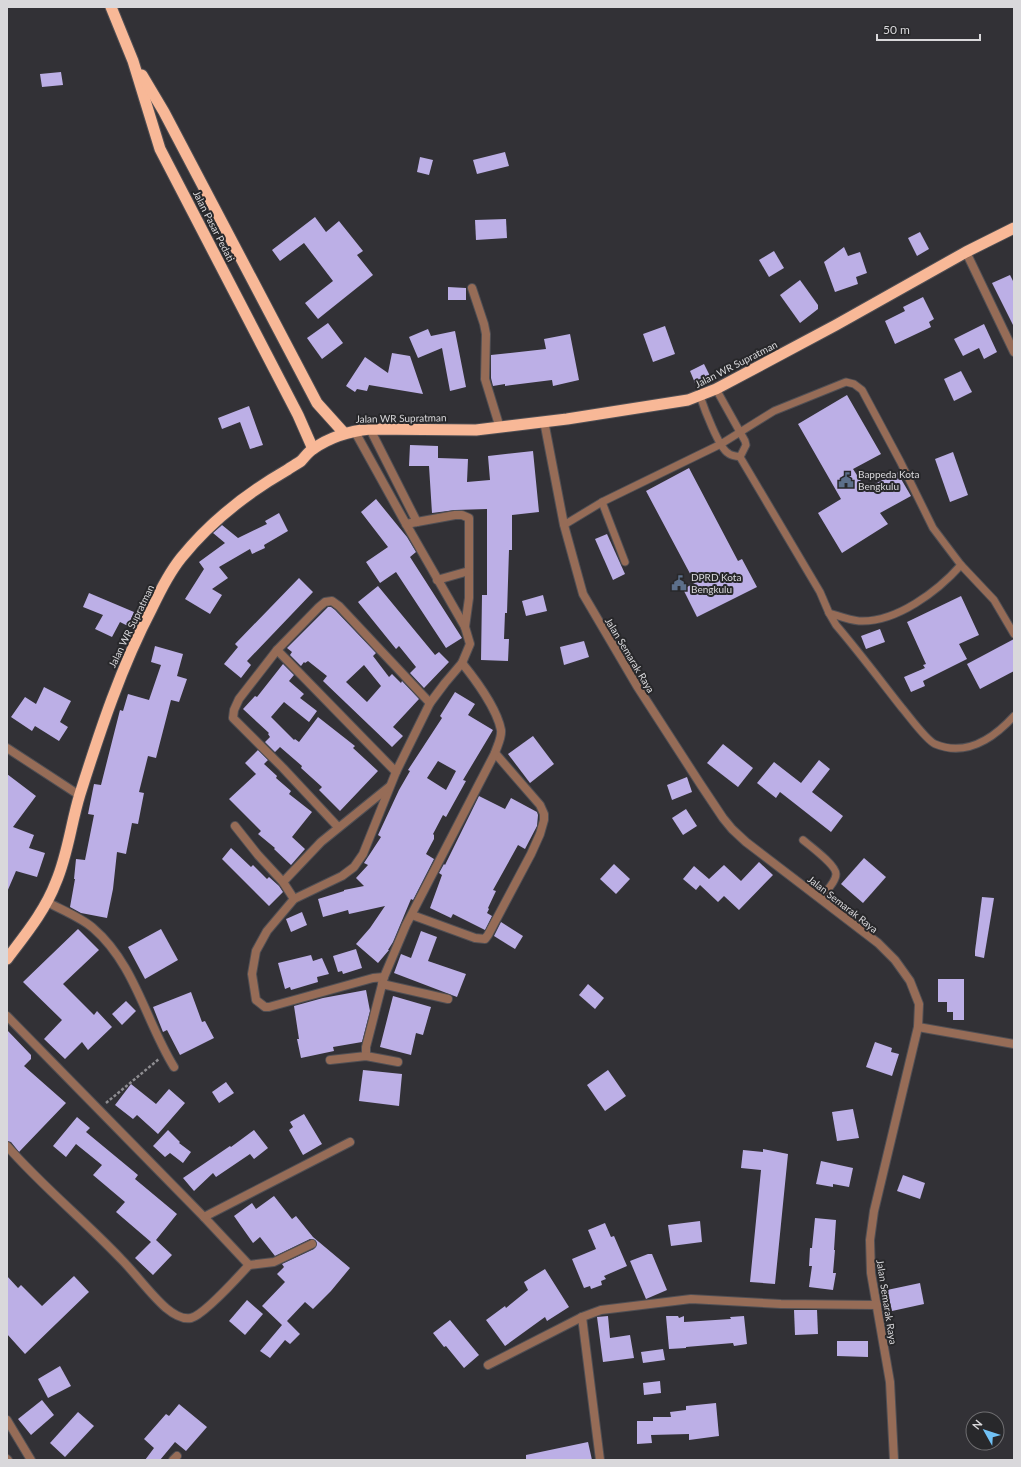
<svg xmlns="http://www.w3.org/2000/svg" width="1021" height="1467" font-family="Lato,sans-serif">
<style>
.building{fill:#bcafe6;fill-rule:evenodd}
.lines{fill:none;stroke-linecap:round;stroke-linejoin:round}
.service-casing{stroke:#504f54;stroke-width:9}
.minor-casing{stroke:#504f54;stroke-width:10}
.trunk-casing{stroke:#504f54;stroke-width:13}
.path{stroke:#8e8d91;stroke-width:2.5;stroke-dasharray:3 2;stroke-linecap:butt}
.service{stroke:#966c57;stroke-width:7}
.minor{stroke:#966c57;stroke-width:8}
.trunk{stroke:#f8b897;stroke-width:11}
.labels{text-anchor:middle;dominant-baseline:central;stroke-width:4;stroke-linejoin:round;paint-order:stroke}
.street-label{font-size:10px;fill:#d9d8db;stroke:#28282b}
.poi-label{font-size:10px;fill:#d9d8db;stroke:#28282b;text-anchor:start}
</style>
<rect width="100%" height="100%" fill="#323136"/>
<g class="building">
<path d="M61,72L63,85L42,87L40,74Z"/>
<path d="M505,152L509,166L477,174L473,160Z"/>
<path d="M420,157L433,160L429,175L417,172Z"/>
<path d="M315,217L326,232L339,221L363,251L357,255L373,275L318,319L305,303L333,281L304,243L280,261L272,250Z"/>
<path d="M506,219L507,238L476,240L475,220Z"/>
<path d="M920,232L929,249L917,256L908,238Z"/>
<path d="M844,247L848,256L860,252L867,273L856,277L858,284L835,292L824,262Z"/>
<path d="M774,251L784,268L769,277L759,260Z"/>
<path d="M1010,275L1014,283V327L992,283Z"/>
<path d="M800,280L818,305V309L800,323L780,295Z"/>
<path d="M448,287L466,288V300H448Z"/>
<path d="M923,297L934,319L929,322L931,327L895,344L885,321L905,311L903,307Z"/>
<path d="M328,323L343,343L322,359L307,338Z"/>
<path d="M984,324L997,352L984,359L979,348L963,356L954,339Z"/>
<path d="M665,326L675,354L653,362L643,334Z"/>
<path d="M428,329L431,336L455,331L466,387L450,391L442,348L418,358L409,337Z"/>
<path d="M570,334L579,380L553,386L552,380L505,386V384L493,386L491,378V355L546,349L544,339Z"/>
<path d="M392,353L410,356L423,394L369,385L367,391L357,389L355,392L346,386L365,357L388,373Z"/>
<path d="M704,364L710,376L695,383L690,371Z"/>
<path d="M961,371L972,392L954,401L944,379Z"/>
<path d="M847,395L881,454L853,469L866,489L897,472L911,496L880,513L888,524L842,553L818,513L841,499L798,424Z"/>
<path d="M249,406L263,445L250,449L240,422L222,429L218,418Z"/>
<path d="M410,445L438,446V458L468,459L467,482L490,480L488,456L533,451L539,512L512,515V550H509L507,613H505L504,639H509L508,661L481,660L482,595H487V509L455,510L432,513L429,466H409Z"/>
<path d="M953,452L968,495L950,502L935,459Z"/>
<path d="M689,468L738,561L742,559L757,587L697,617L683,589L695,583L646,491Z"/>
<path d="M376,499L407,537L416,552L410,557L462,638L446,648L396,572L380,583L366,562L388,547L361,512Z"/>
<path d="M279,513L288,531L264,545L265,548L252,554L250,549L219,567L228,578L212,589L222,595L210,614L185,599L204,569L199,562L225,543L213,533L221,526L222,525L238,538L267,524L265,521Z"/>
<path d="M607,534L625,574L613,580L595,539Z"/>
<path d="M299,578L313,592L247,661L251,665L241,678L224,664L238,647L235,644Z"/>
<path d="M378,586L435,655L439,652L449,662L424,688L410,673L416,667L399,646L396,649L358,602Z"/>
<path d="M89,593L134,612L128,626L120,622L112,637L95,629L103,615L83,607Z"/>
<path d="M543,595L547,611L526,616L522,601Z"/>
<path d="M961,596L979,635L959,644L967,659L923,681L925,686L911,692L904,677L925,668L923,665L926,664L907,622Z"/>
<path d="M328,607H331L335,610L376,653L373,656L389,677L392,674L401,683L402,681L419,699L393,727L403,736L392,747L323,681L327,676L308,661L305,663L304,662L301,666L290,655L292,652L287,648ZM364,665L381,686L367,702L346,682Z"/>
<path d="M880,629L885,642L866,649L861,636Z"/>
<path d="M1014,639V671L980,689L967,664Z"/>
<path d="M584,641L589,657L564,665L560,647Z"/>
<path d="M155,646L183,654L177,676L187,679L179,702L171,700L156,758L148,756L139,792L144,793L138,824L132,823L126,854L117,852L113,889L107,918L81,913L70,907L75,879H74L76,859L85,860L94,815L88,814L94,784L101,785L120,710L123,711L128,694L149,700L161,665L151,662Z"/>
<path d="M283,664L294,675L289,681L304,694L300,698L317,711L309,722L284,702L271,717L294,740L295,739L299,742L318,717L355,746L353,748L378,771L340,811L319,790L322,787L301,768L302,766L280,747L275,752L265,742L270,737L268,734L269,733L243,709L255,696L257,697Z"/>
<path d="M44,687L71,701L60,722L68,727L59,741L35,726L32,731L11,717L25,697L36,704Z"/>
<path d="M455,692L475,704L468,715L493,730L463,780L466,781L446,817L443,815L433,834L434,835V839L426,854L434,859L413,900L411,899L393,942L388,950H389L378,963L356,944L370,928L385,906L349,914L348,910L323,917L318,899L344,891V890L364,886L356,878L368,865L364,863L381,837L378,835L399,790L410,771L408,770L442,718L440,716ZM438,761L456,771L446,790L427,778Z"/>
<path d="M533,736L554,764L530,783L508,754Z"/>
<path d="M723,744L753,768L738,787L707,763Z"/>
<path d="M258,750L268,760L264,764L277,776L276,778L291,791L289,794L312,812L292,837L305,849L291,865L274,849L275,848L258,834L261,831L229,799L256,774L245,763Z"/>
<path d="M819,760L830,769L812,792L843,816L831,832L780,792L776,798L757,783L774,762L801,783Z"/>
<path d="M7,774L36,796L13,827L34,835L29,848L45,853L37,877L16,871L7,892Z"/>
<path d="M687,777L692,792L672,800L667,785Z"/>
<path d="M479,796L505,809L511,798L537,812L538,815L537,826L525,849L518,845L493,890L496,891L488,908L489,909L487,913L492,916L485,930L453,914L451,918L430,908L442,875L439,873L444,864L445,865Z"/>
<path d="M686,809L697,826L683,835L672,818Z"/>
<path d="M231,848L251,867L253,865L267,879L269,877L279,886L283,892L269,906L222,859Z"/>
<path d="M864,858L886,877L863,903L841,884Z"/>
<path d="M759,862L773,875L739,910L724,896L718,902L700,885L696,890L683,879L694,866L709,879L724,865L741,881Z"/>
<path d="M614,864L630,879L616,894L600,879Z"/>
<path d="M982,897L994,898L984,958L975,956V951Z"/>
<path d="M302,912L307,925L291,932L286,919Z"/>
<path d="M501,922L523,936L515,949L494,936Z"/>
<path d="M78,929L99,950L63,984L94,1015L97,1011L112,1027L88,1050L82,1042L65,1059L44,1039L62,1020L23,982Z"/>
<path d="M161,929L178,960L145,979L128,947Z"/>
<path d="M421,931L437,937L428,961L466,974L457,997L394,973L401,954L411,958Z"/>
<path d="M356,949L362,968L343,974L342,971L338,972L333,956Z"/>
<path d="M311,955L313,961L322,958L329,974L317,977L318,982L291,990L290,987L285,989L278,963Z"/>
<path d="M938,979H964V1020H953V1012H947V1002H938Z"/>
<path d="M588,984L604,998L595,1009L579,995Z"/>
<path d="M366,990L370,1011L362,1042L333,1047L334,1051L301,1058L297,1039H299L294,1006L323,998Z"/>
<path d="M191,992L202,1022L205,1021L214,1038L180,1055L167,1030L163,1032L153,1007Z"/>
<path d="M393,996L431,1007L423,1035L416,1033L411,1055L380,1047Z"/>
<path d="M126,1001L136,1011L122,1025L112,1014Z"/>
<path d="M7,1030L31,1055V1059L24,1066L66,1103L19,1152L11,1142L7,1141Z"/>
<path d="M875,1042L892,1048L891,1052L899,1054L892,1076L866,1067Z"/>
<path d="M363,1070L402,1074L399,1106L359,1101Z"/>
<path d="M608,1070L626,1096L605,1111L587,1085Z"/>
<path d="M226,1082L234,1093L219,1103L212,1092Z"/>
<path d="M131,1084L156,1104L169,1089L185,1103L158,1134L137,1115L133,1119L115,1105Z"/>
<path d="M853,1109L859,1138L837,1141L832,1112Z"/>
<path d="M304,1114L322,1144L303,1155L289,1130L293,1127L290,1122Z"/>
<path d="M77,1117L90,1128L86,1132L138,1175L135,1179L177,1214L156,1240L172,1255L153,1275L135,1258L151,1242L116,1212L125,1202L93,1175L102,1165L76,1144L66,1157L53,1146Z"/>
<path d="M168,1130L180,1142L179,1143L191,1152L183,1163L170,1153L165,1157L153,1146Z"/>
<path d="M254,1130L268,1148L254,1159L250,1154L216,1177L213,1173L194,1191L183,1178L230,1146L231,1147Z"/>
<path d="M763,1149L788,1154L775,1284L750,1282L761,1170L741,1168L743,1150L763,1152Z"/>
<path d="M821,1161L853,1168L849,1187L833,1184V1187L816,1184Z"/>
<path d="M903,1175L925,1183L920,1199L897,1191Z"/>
<path d="M274,1196L292,1219L296,1216L313,1237L350,1268L331,1291L313,1309L305,1302L287,1321L300,1334L290,1344L285,1340L270,1358L260,1351L282,1325L262,1306L285,1282L277,1274L284,1267L282,1264L314,1249L317,1244L315,1240L310,1239L275,1256L260,1237L253,1243L234,1216L252,1203L256,1209Z"/>
<path d="M815,1218L836,1220L834,1250H835L833,1273H836L833,1290L809,1287L812,1266H809L810,1248H812Z"/>
<path d="M700,1221L702,1242L671,1246L668,1225Z"/>
<path d="M605,1223L611,1237L614,1236L627,1266L604,1276L606,1279L601,1281L602,1285L591,1289L590,1286L584,1288L572,1259L596,1249L588,1230Z"/>
<path d="M648,1254H652L667,1290L646,1299L630,1261Z"/>
<path d="M545,1269L569,1307L547,1321L545,1317L505,1346L486,1320L505,1306L506,1308L528,1290L524,1282Z"/>
<path d="M7,1276L18,1288L21,1285L42,1306L74,1276L89,1292L25,1354L7,1334Z"/>
<path d="M920,1283L924,1304L892,1311L887,1290Z"/>
<path d="M247,1300L263,1314L245,1335L229,1321Z"/>
<path d="M794,1310H817L818,1334L795,1335Z"/>
<path d="M608,1316L610,1338L630,1335L634,1358L603,1362L597,1317Z"/>
<path d="M666,1316H678L679,1318L684,1316V1322L731,1319L730,1317L744,1316L747,1344L734,1346L733,1343L686,1347V1348L669,1349Z"/>
<path d="M450,1320L479,1355L464,1368L446,1346L444,1347L433,1333Z"/>
<path d="M837,1341H868V1357L837,1356Z"/>
<path d="M663,1349L665,1360L643,1363L641,1352Z"/>
<path d="M60,1366L71,1386L48,1398L38,1379Z"/>
<path d="M660,1381L661,1393L644,1395L643,1383Z"/>
<path d="M42,1400L54,1415L31,1435L18,1419Z"/>
<path d="M716,1403L719,1436L689,1440V1434L651,1435L652,1443L637,1444V1421H653V1417H671L670,1412L686,1410V1406Z"/>
<path d="M179,1404L207,1427L186,1451L175,1442L160,1460H145L154,1448L144,1439L166,1414L169,1416Z"/>
<path d="M78,1412L94,1426L65,1457L50,1443Z"/>
<path d="M588,1442L592,1460H526V1455Z"/>
</g>
<g class="lines">
<g class="service-casing">
<g id="service">
<path d="M716,389L745,441L746,445L740,457"/>
<path d="M602,502L625,562"/>
<path d="M564,525L602,502L721,444L774,411L846,382L854,384L862,390L900,461L933,528L961,565C938,591 896,623 859,621C849,620 839,616 829,613L820,592L740,457C737,456 731,456 728,453C719,448 704,408 700,396"/>
<path d="M961,565L994,600L1014,634"/>
<path d="M829,613L836,625C859,652 880,680 902,708C909,716 926,740 935,744C966,757 993,739 1014,716"/>
<path d="M803,840C810,846 836,865 836,874C836,882 825,892 821,898"/>
</g>
</g>
<g class="minor-casing">
<g id="minor">
<path d="M966,252L1014,352"/>
<path d="M472,288L484,324L486,334L485,379L500,428"/>
<path d="M544,421L564,525L583,594L637,686L701,785L723,818L732,829L746,842L878,943L895,960L910,981L919,1004L918,1027L874,1211L870,1240L871,1273L890,1382L894,1460"/>
<path d="M370,429L417,522"/>
<path d="M354,430L406,524L465,627L470,644L462,663L445,683L430,703L396,772L363,854L354,867L342,876L294,899L267,931L256,951L252,974L256,1000L265,1007H269L373,978L384,977L366,1047V1056"/>
<path d="M406,524L455,515H462L469,518V598L465,627"/>
<path d="M437,580L469,571"/>
<path d="M277,650L396,772"/>
<path d="M7,748L79,795"/>
<path d="M235,826L258,855L283,882L294,899"/>
<path d="M338,827L283,768L233,718L234,710L239,699L277,650L319,607L325,602L332,601L339,606L430,703"/>
<path d="M283,882L321,842L389,787"/>
<path d="M47,902C60,909 82,918 93,928C135,964 146,1022 174,1067"/>
<path d="M412,915L475,938L485,939L488,935L531,854L540,834L544,820V814L540,805L495,753"/>
<path d="M384,977L406,925L495,753C497,746 502,738 501,730C497,709 475,679 462,663"/>
<path d="M382,984L448,999"/>
<path d="M7,1016L204,1217L249,1265L274,1262L312,1244"/>
<path d="M918,1027L1014,1044"/>
<path d="M330,1060L366,1056L398,1062"/>
<path d="M7,1146C42,1186 84,1220 121,1259C136,1274 150,1294 166,1308C172,1313 182,1320 191,1318C204,1315 238,1277 249,1265"/>
<path d="M204,1217L350,1142"/>
<path d="M582,1317L600,1460"/>
<path d="M488,1365L582,1317L601,1310L691,1299L781,1304L877,1305"/>
<path d="M7,1420L31,1460"/>
<path d="M7,1459L8,1460"/>
<path d="M173,1460L177,1456"/>
</g>
</g>
<g class="trunk-casing">
<g id="trunk">
<path d="M111,7L133,61L160,149L298,415L313,449"/>
<path d="M142,75L164,112L317,403L344,433"/>
<path d="M7,959C25,935 45,911 56,882C68,854 71,823 80,794C100,731 121,667 152,608C160,591 169,573 181,558C210,522 247,493 287,470C291,467 297,464 301,461C305,457 308,452 313,449C330,437 350,431 370,429L476,430L567,419L688,400L716,389L836,325L966,252L1014,228"/>
</g>
</g>
<path class="path" d="M106,1103L159,1059"/>
<use href="#service" class="service"/>
<use href="#minor" class="minor"/>
<use href="#trunk" class="trunk"/>
</g>
<defs>
<g id="civic-bare" transform="scale(1.2)"><path d="M-.6-6.5H3V-4.5H.6V-3L4-1V1h2V6H-6V1h2V-1L-.6-3ZM-1.2 2.5V6h2.4V2.5Z" fill="#5c6f8a" stroke="#28282b" stroke-width="2.5" paint-order="stroke"/></g>
</defs>
<g fill-rule="evenodd">
<use href="#civic-bare" x="846" y="480"/>
<use href="#civic-bare" x="679" y="583"/>
</g>
<g class="labels">
<g class="street-label">
<text transform="translate(214 226) rotate(63)">Jalan Pasar Pedati</text>
<text transform="translate(736 364) rotate(-27)">Jalan WR Supratman</text>
<text transform="translate(401 418) rotate(-1)">Jalan WR Supratman</text>
<text transform="translate(131 626) rotate(-64)">Jalan WR Supratman</text>
<text transform="translate(630 655) rotate(59)">Jalan Semarak Raya</text>
<text transform="translate(843 904) rotate(38)">Jalan Semarak Raya</text>
<text transform="translate(887 1302) rotate(81)">Jalan Semarak Raya</text>
</g>
<g class="poi-label">
<text x="858" y="474">Bappeda Kota<tspan x="858" dy="12">Bengkulu</tspan></text>
<text x="691" y="577">DPRD Kota<tspan x="691" dy="12">Bengkulu</tspan></text>
</g>
</g>
<rect width="1021" height="1467" fill="none" stroke="#d9d8db" stroke-width="16"/>
<g transform="translate(985 1431) rotate(309)"><circle r="19" fill="#28282b" stroke="#6f6e71"/>
<path d="M0-3L7 15L0 10L-7 15Z" fill="#71c1f5"/>
<text y="-6" font-size="11" font-weight="bold" text-anchor="middle" fill="#d9d8db">N</text>
</g>
<path d="M877 34v6h103v-6" fill="none" stroke="#d9d8db" stroke-width="2"/>
<text x="883" y="34" font-size="12" fill="#d9d8db" stroke="#28282b" stroke-width="3" paint-order="stroke">50 m</text>
</svg>
